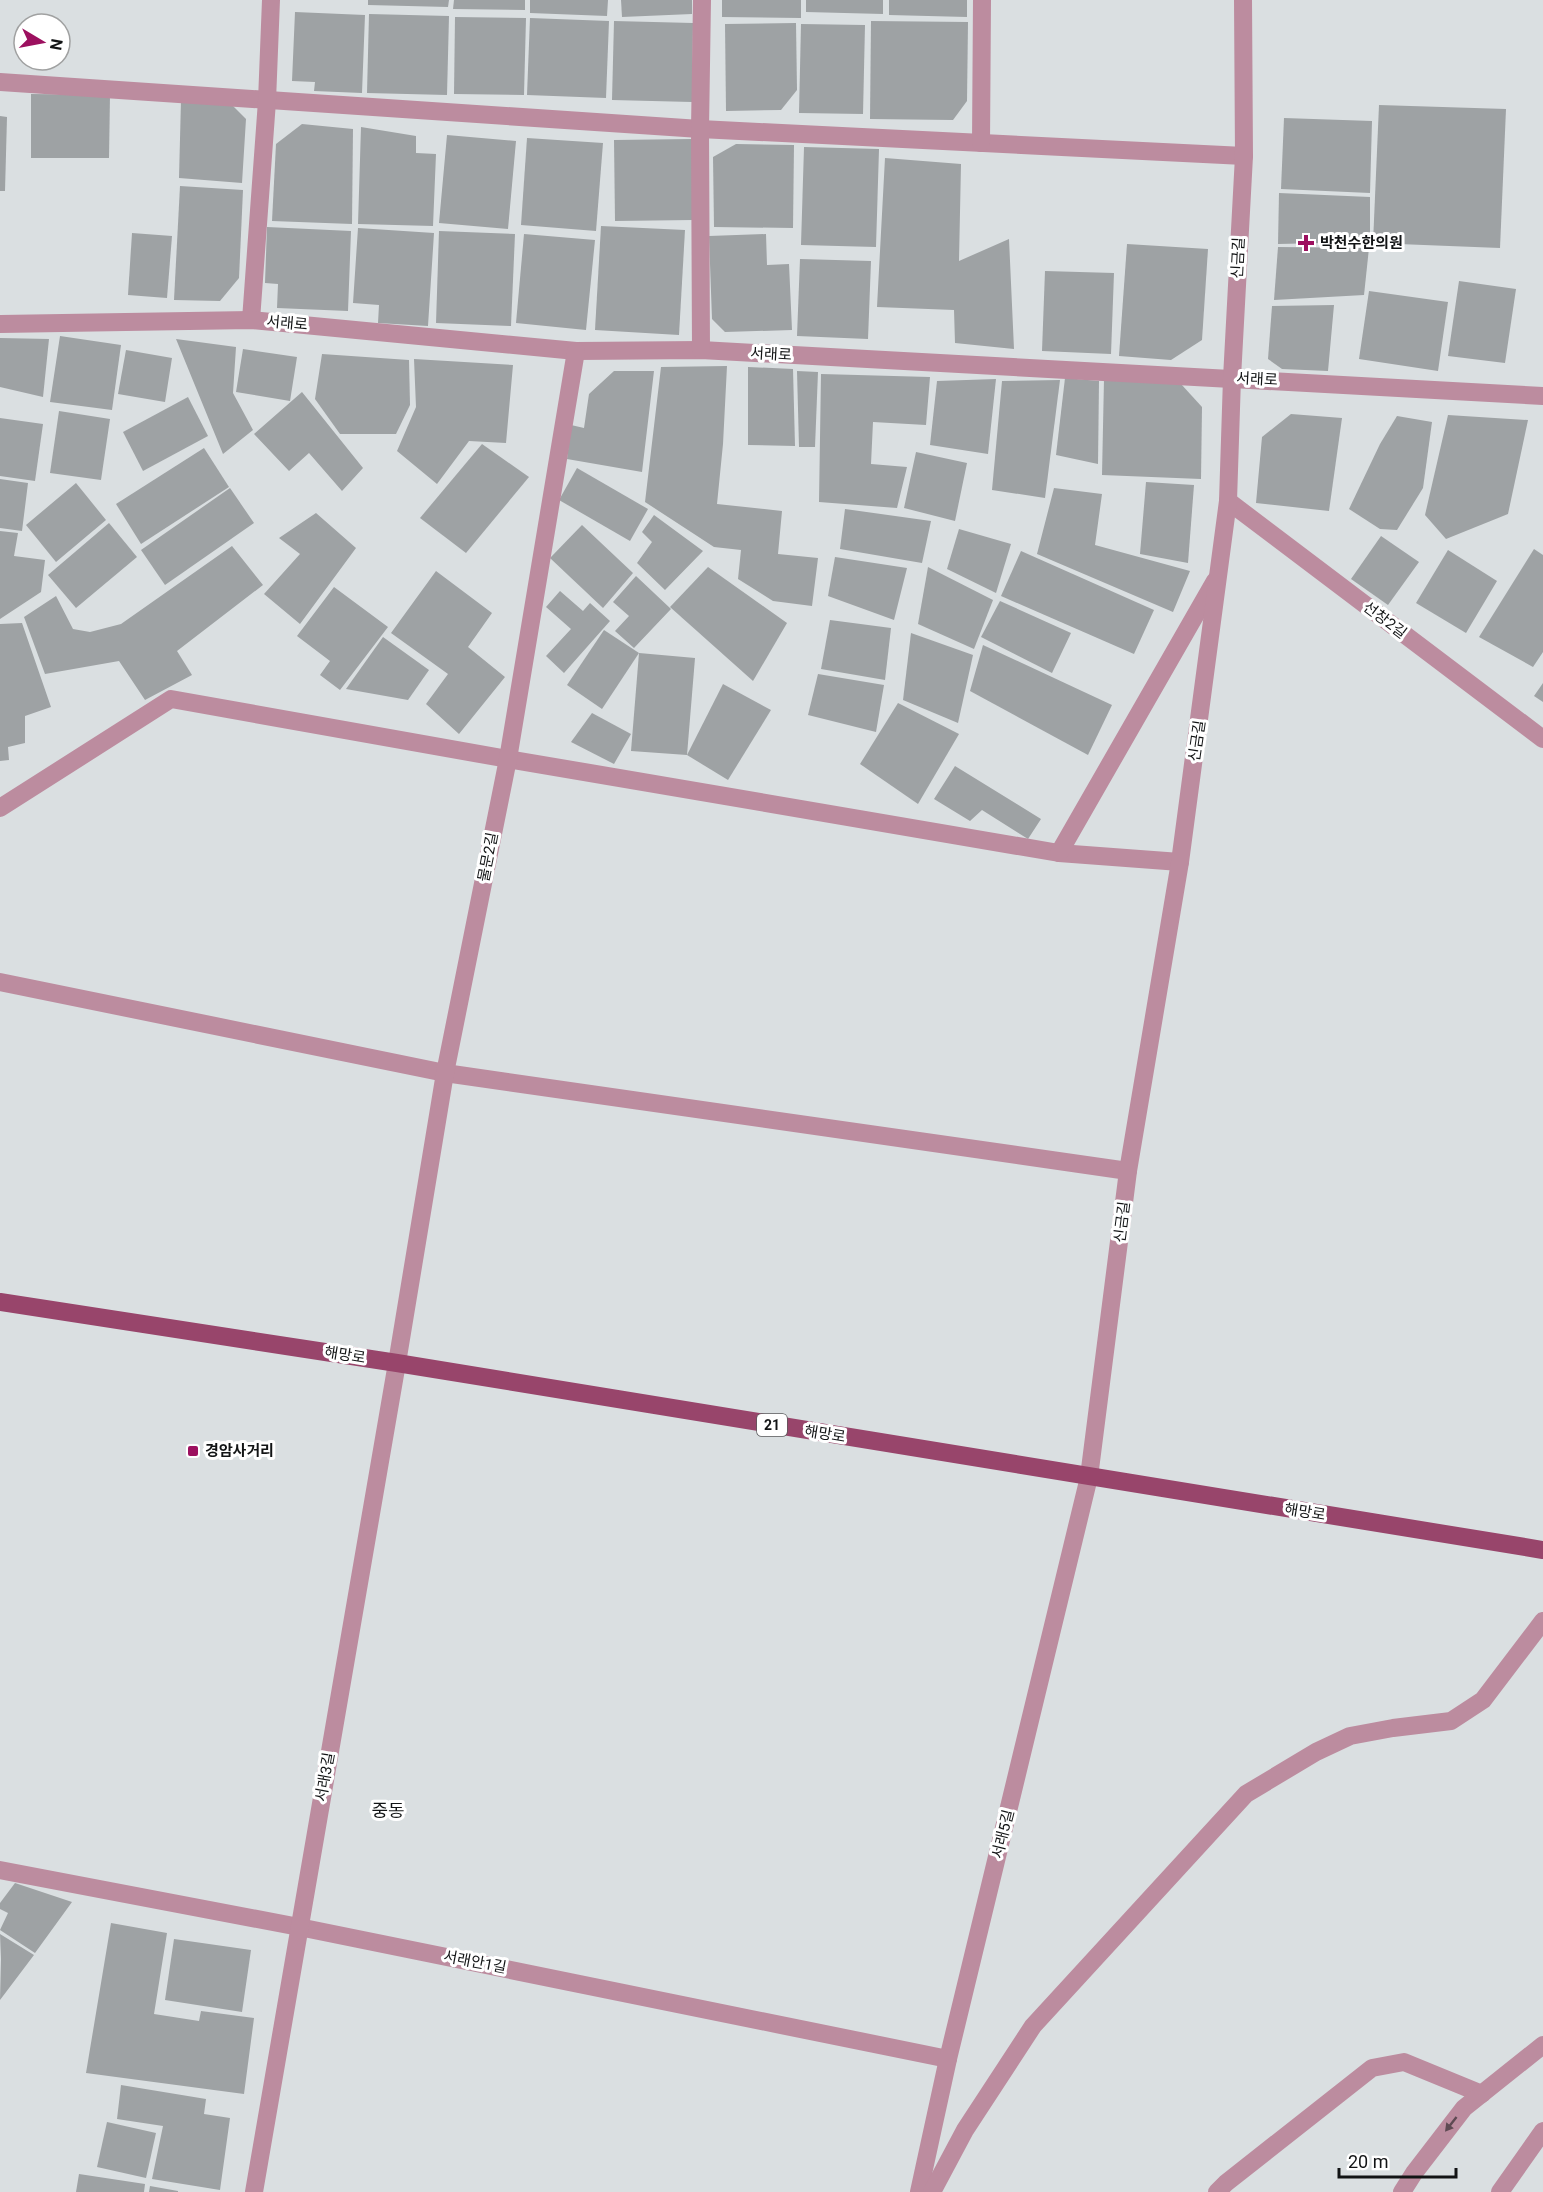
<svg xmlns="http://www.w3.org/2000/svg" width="1543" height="2192" font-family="Roboto,'Noto Sans KR',sans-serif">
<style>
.building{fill:#9ea2a4}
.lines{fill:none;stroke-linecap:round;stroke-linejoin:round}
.minor{stroke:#bc8c9f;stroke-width:18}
.major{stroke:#98456b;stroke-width:18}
.oneway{fill:#5e4a53}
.poi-dot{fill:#9c105f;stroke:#fff;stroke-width:2}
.labels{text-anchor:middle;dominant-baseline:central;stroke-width:6;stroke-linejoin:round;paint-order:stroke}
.shield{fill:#fff;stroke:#595a5b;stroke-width:1.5}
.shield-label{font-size:14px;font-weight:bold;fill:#121415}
.poi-label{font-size:15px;font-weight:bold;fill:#121415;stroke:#fff;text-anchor:start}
.street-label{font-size:15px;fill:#121415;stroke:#fff}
.quarter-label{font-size:18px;fill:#121415;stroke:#fff}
</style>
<rect width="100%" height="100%" fill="#dadfe1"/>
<g class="building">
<path d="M368,0H449L448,7L368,5Z"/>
<path d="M454,0H525V10L453,9Z"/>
<path d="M530,0H608L607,16L530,13Z"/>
<path d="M621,0H692V14L622,17Z"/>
<path d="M722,0H801V18L722,17Z"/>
<path d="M806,0H883V14L806,12Z"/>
<path d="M889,0H967V17L889,15Z"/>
<path d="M295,12L365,15L362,93L314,91L315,82L292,81Z"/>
<path d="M369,14L449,16L447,95L367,93Z"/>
<path d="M455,17L526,18L524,95L454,94Z"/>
<path d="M530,18L609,21L606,98L527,95Z"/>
<path d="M614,21L693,23L692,102L612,100Z"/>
<path d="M871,21L968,22L967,101L953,120L870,119Z"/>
<path d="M796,23L797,90L781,110L726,111L725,24Z"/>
<path d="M801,24L865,25L863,114L799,113Z"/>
<path d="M31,94L110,95L109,158H31Z"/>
<path d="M181,100L230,103L246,119L242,183L179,178Z"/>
<path d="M1379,105L1506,109L1500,248L1373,243Z"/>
<path d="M0,116L7,117L5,191H0Z"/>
<path d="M1284,118L1372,121L1370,193L1281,189Z"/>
<path d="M302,124L353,129L352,224L272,221L276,144Z"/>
<path d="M361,127L416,136V153L436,154L433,226L358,224Z"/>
<path d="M447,135L516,141L508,229L439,223Z"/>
<path d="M527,138L603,143L596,231L521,225Z"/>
<path d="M692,139L693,220L615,221L614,140Z"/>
<path d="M736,144L794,145L793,228L714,227L713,157Z"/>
<path d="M804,147L879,149L876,247L801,245Z"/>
<path d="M885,158L961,164L959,261L1009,239L1014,349L955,343L954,310L877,307Z"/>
<path d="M180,186L243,190L239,278L220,301L174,300Z"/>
<path d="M1279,193L1370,197V242L1278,244Z"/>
<path d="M601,226L685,230L679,335L595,330Z"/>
<path d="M267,227L351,231L348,311L277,308L278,284L265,283Z"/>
<path d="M358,228L434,233L428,326L378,323L379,305L353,303Z"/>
<path d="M439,231L515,234L511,326L436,323Z"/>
<path d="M132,233L172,236L167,298L128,295Z"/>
<path d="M524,234L595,240L586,330L516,323Z"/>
<path d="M766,234L767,265L789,264L792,330L725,332L712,319L709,236Z"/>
<path d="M1127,244L1208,249L1202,340L1171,360L1119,356Z"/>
<path d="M1278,247L1369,248L1364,295L1274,300Z"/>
<path d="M800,259L871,261L868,339L797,336Z"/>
<path d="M1045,271L1114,273L1111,354L1042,351Z"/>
<path d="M1459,281L1516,289L1505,363L1448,356Z"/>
<path d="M1369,291L1448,302L1438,371L1359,359Z"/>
<path d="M1334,305L1328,371L1282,369L1268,359L1272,306Z"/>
<path d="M60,336L121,345L112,410L50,402Z"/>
<path d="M0,338L49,339L43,397L0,387Z"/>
<path d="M176,339L236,347L233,393L253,430L223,454Z"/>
<path d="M243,349L297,357L290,401L236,392Z"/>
<path d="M126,350L172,358L165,402L118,394Z"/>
<path d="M322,354L409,360L410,405L396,434H340L315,399Z"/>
<path d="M414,359L513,365L506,443L469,441L437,484L397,451L416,407Z"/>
<path d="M727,366L723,444L717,504L782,511L778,554L818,558L812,606L773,601L738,579L741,550L714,547L645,502L661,367Z"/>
<path d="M748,367L793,369L795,446L748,445Z"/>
<path d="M614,371H654L642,472L567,459L571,425L584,428L589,394Z"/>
<path d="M797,371L818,372L815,447H799Z"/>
<path d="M821,374L930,377L926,425L873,422L871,464L907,467L897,508L819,502Z"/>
<path d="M1065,378L1099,381L1098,464L1056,455Z"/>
<path d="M996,379L988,454L930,445L937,381Z"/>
<path d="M1104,379L1181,384L1202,407L1201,479L1102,475Z"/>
<path d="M1060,380L1045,498L992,490L1002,381Z"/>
<path d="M302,392L363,468L342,491L309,453L289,471L254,434Z"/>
<path d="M188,397L208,436L143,471L123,432Z"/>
<path d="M59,411L110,419L101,480L50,473Z"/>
<path d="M1291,414L1342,418L1329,511L1256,503L1262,437Z"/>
<path d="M1448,415L1528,420L1508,514L1446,539L1425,515Z"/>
<path d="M1397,416L1432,422L1423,488L1397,530L1380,529L1349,509L1380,444Z"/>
<path d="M0,418L43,424L35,481L0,476Z"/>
<path d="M482,444L529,477L466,553L420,518Z"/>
<path d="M204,448L229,487L141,544L116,504Z"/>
<path d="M916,452L967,463L955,521L904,508Z"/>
<path d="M577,468L648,509L630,541L559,500Z"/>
<path d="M0,479L28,483L22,531L0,528Z"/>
<path d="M1146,482L1194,485L1188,563L1140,554Z"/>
<path d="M76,483L106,520L56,562L26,525Z"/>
<path d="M230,488L254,523L165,585L141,550Z"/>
<path d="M1054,488L1102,494L1095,545L1190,571L1173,612L1037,554Z"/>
<path d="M845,509L931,521L922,563L840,549Z"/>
<path d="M316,513L356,548L300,624L264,594L300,554L279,538Z"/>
<path d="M654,515L703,551L665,590L637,563L652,542L642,532Z"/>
<path d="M109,523L137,557L76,608L48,575Z"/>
<path d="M582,525L633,573L603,608L550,558Z"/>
<path d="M959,529L1011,544L996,593L947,569Z"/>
<path d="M0,531L18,533L14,556L45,560L41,592L0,619Z"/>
<path d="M1381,536L1419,562L1388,605L1351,579Z"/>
<path d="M232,546L263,585L177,651L192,675L145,700L119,661L45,674L24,617L56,596L73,629L90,632L121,624Z"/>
<path d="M1534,549L1543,555V652L1533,667L1479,637Z"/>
<path d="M1448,550L1497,581L1466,633L1416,603Z"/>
<path d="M1021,551L1154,610L1134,654L1001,596Z"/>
<path d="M835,557L907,568L894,620L828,596Z"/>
<path d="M708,567L787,623L753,681L670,607Z"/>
<path d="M928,567L993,600L974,649L918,624Z"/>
<path d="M436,571L492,613L468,647L505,677L459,734L426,704L448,674L391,633Z"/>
<path d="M636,576L671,609L634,648L615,631L629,616L613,602Z"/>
<path d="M334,587L388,627L340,690L320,675L330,661L297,636Z"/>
<path d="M560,591L583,611L590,603L610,621L564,673L546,656L571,629L546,607Z"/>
<path d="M1000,601L1071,633L1052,673L981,637Z"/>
<path d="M830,620L891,628L885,680L821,669Z"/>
<path d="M22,623L51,707L25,716V743L8,747L9,760L0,761V624Z"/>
<path d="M604,630L639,653L602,709L567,685Z"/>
<path d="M911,633L973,655L958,723L903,700Z"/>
<path d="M383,637L429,670L408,700L346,689Z"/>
<path d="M983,645L1112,705L1088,755L970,691Z"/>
<path d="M639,653L695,658L687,755L631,751Z"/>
<path d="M818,674L884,685L876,732L808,715Z"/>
<path d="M1543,683V702L1534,696Z"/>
<path d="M723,684L771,710L728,780L687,755Z"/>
<path d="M898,703L959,734L918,804L860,764Z"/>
<path d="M592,713L631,734L614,764L571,742Z"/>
<path d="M955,766L1041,819L1028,839L982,810L970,821L934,799Z"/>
<path d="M15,1883L72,1902L35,1953L0,1930L8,1913L0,1909V1903Z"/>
<path d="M111,1923L167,1933L154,2014L199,2021L201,2011L254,2018L244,2094L86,2073Z"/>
<path d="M0,1934L34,1955L0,2000L1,1959Z"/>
<path d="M174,1939L251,1950L242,2012L165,2000Z"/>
<path d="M121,2085L206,2099L204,2114L230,2118L220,2190L152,2179L163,2126L117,2119Z"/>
<path d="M107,2122L156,2133L146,2178L97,2167Z"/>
<path d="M79,2174L145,2184L144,2192H76Z"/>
<path d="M150,2186L178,2191V2192H149Z"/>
</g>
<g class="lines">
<g class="minor">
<path d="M0,82L700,129L1244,156"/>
<path d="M981,143L982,0"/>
<path d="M251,320L267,101L271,0"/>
<path d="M0,324L251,320L576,351L701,350L1543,396"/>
<path d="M701,350L700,129L702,0"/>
<path d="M1228,501L1543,739"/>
<path d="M0,808L171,699L508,759L1059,853L1180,862"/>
<path d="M1059,853L1215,581"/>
<path d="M0,982L445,1073L1128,1171"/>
<path d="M0,1870L299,1927L948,2059"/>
<path d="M254,2192L397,1363L445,1073L508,759L576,351"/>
<path d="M919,2192L948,2059L1089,1477L1128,1171L1180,862L1228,501L1232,378L1244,156L1243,0"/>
<path d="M932,2192L965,2130L1033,2026L1246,1794L1316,1752L1350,1736L1393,1728L1451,1721L1483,1700L1543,1621"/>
<path d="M1217,2192L1226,2183L1372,2068L1404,2062L1482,2094"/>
<path d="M1402,2192L1414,2173L1464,2108L1543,2045"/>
<path d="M1500,2192L1543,2131"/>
</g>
<path class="major" d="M0,1302L397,1363L1543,1550"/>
</g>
<defs><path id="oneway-solid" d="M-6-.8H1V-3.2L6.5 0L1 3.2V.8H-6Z" transform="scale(1.5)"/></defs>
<use class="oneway" href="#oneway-solid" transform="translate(1451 2124) rotate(128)"/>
<g class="poi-dot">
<path d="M1303 234h6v6h6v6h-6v6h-6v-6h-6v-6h6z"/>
<rect x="187" y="1445" width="12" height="12" rx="3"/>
</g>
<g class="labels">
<rect class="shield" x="757" y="1414" width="30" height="22" rx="4.5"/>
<g class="shield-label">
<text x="772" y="1425">21</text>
</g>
<g class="poi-label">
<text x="1320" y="243">박천수한의원</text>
<text x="205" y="1451">경암사거리</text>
</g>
<g class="street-label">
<text transform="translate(1238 258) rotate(-87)">신금길</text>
<text transform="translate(287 323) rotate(5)">서래로</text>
<text transform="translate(771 354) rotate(3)">서래로</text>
<text transform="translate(1257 379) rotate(3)">서래로</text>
<text transform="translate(1385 620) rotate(37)">선창2길</text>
<text transform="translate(1197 741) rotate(-82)">신금길</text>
<text transform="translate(488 857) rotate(-79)">물문2길</text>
<text transform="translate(1122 1222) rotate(-83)">신금길</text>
<text transform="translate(345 1355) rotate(9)">해망로</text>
<text transform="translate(825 1434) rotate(9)">해망로</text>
<text transform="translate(1305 1512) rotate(9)">해망로</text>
<text transform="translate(325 1777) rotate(-80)">서래3길</text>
<text transform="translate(1003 1834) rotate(-76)">서래5길</text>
<text transform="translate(475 1962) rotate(11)">서래안1길</text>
</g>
<g class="quarter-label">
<text x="388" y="1810">중동</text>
</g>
</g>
<g transform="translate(42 42) rotate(100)"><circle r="28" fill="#ffffff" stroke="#a0a1a1" stroke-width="1.5"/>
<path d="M0-4.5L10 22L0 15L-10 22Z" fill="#9c105f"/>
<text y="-9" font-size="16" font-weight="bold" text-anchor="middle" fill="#121415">N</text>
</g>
<path d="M1339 2168v9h117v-9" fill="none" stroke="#121415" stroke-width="3"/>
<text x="1348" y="2168" font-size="18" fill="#121415" stroke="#ffffff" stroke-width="4.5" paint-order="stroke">20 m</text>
</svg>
